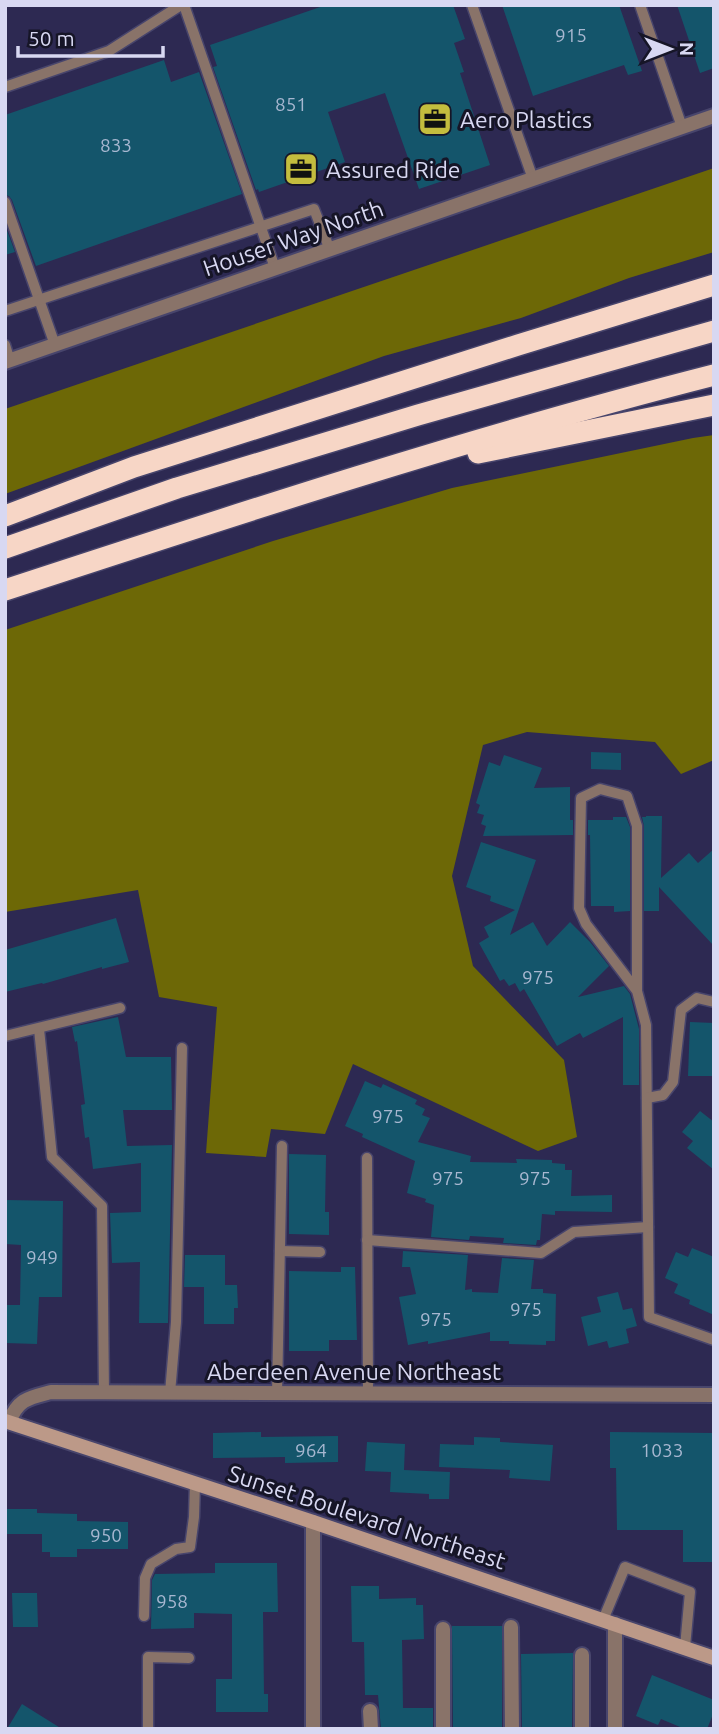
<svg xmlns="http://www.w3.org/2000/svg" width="719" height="1734" font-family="Ubuntu,sans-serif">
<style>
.forest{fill:#6d6806}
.building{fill:#14556b}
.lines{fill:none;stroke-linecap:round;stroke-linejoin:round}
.service-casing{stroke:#48456c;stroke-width:13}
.minor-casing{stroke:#48456c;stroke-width:18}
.tertiary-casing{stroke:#48456c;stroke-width:18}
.secondary-casing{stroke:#48456c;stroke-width:18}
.motorway-casing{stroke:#48456c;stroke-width:24}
.service{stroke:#897369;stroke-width:10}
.minor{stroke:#897369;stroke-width:14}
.tertiary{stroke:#897369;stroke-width:14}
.secondary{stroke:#bc9988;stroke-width:14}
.motorway{stroke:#f7d6c6;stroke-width:21}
.labels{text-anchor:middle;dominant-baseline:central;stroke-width:6;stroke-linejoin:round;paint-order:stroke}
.number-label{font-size:19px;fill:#a7b7d0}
.poi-label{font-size:23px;fill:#d8d8f2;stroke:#161527;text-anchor:start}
.street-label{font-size:23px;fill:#d8d8f2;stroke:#161527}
</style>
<rect width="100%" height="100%" fill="#2d2952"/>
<g class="forest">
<path d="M714,168V252L629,278L521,318L384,356L5,494V409Z"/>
<path d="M714,435V760L681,774L655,742L527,732L483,745L452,876L473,966L564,1060L577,1137L538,1151L353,1064L325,1134L271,1129L266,1157L206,1153L217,1007L159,997L138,890L5,912V630L273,541L452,488L693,438Z"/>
</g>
<g class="building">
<path d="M326,5H453L465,39L454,43L464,72L460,73L490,165L419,189L385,93L328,112L345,162L259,192L258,189L256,190L213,67L217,66L210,45Z"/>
<path d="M502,5H619L642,71L628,75L624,65L533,96Z"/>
<path d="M677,5H714V68L700,73Z"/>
<path d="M164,60L171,82L199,72L242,194L36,266L12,200L9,196L5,195V115Z"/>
<path d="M5,225L15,252L5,255Z"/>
<path d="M591,752L621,753V770L591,769Z"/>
<path d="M504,755L542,768L534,788L570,787V820H573V835L483,836L486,826L481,824L484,815L477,813L480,805L476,803L489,762L500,766Z"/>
<path d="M646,816H662L661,878L689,853L698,863L714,849V946L659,887V911H644V826L642,817H646Z"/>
<path d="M613,817H626L630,827V911L614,912V906H591L590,835H588V820H613Z"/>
<path d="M481,842L536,860L510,935L533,922L547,946L570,922L590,942L609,966L578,997L624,986L630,994L639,1029V1085H623V1017L583,1038L580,1033L557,1046L524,989L520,992L515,983L509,986L504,979L500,981L479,943L489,937L484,927L515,910L490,901L491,896L466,887Z"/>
<path d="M116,918L129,962L102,969V967L43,984L42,983L5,992V950Z"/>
<path d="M118,1017L126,1057H171L172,1110H123L127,1146L172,1145L168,1323H139L140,1262L112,1263L110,1213L141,1212V1163L93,1169L89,1137L85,1138L81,1105L85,1104L77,1041L75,1042L72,1027Z"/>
<path d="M690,1022L714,1023V1076H688Z"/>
<path d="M365,1081L381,1088L383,1084L417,1100L415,1104L425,1109L422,1115L430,1118L418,1142L471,1156L470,1162L517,1163L516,1159L552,1160V1163L565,1164V1170H572L571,1196L612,1195V1212L555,1211V1215L542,1214L540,1240H537L536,1245L503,1243L504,1238L470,1236L469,1240L431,1237L434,1205L425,1202L426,1199L407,1193L415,1161L362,1137L363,1134L345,1126Z"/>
<path d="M700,1111L714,1122V1170L687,1148L693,1141L682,1132Z"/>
<path d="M289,1154L326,1155L325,1212H329V1235L289,1234Z"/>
<path d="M5,1200L63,1201L62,1297H39L37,1344L5,1343V1305H20L21,1245L5,1244Z"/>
<path d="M692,1248L714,1257V1315L689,1304L690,1300L674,1293L678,1284L665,1278L676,1252L688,1257Z"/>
<path d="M403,1251L468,1255L465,1290L472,1289V1292L498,1293L502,1258L534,1260L531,1289H543V1293L556,1294L555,1341H546V1345L509,1344V1341H490V1332L428,1344V1341L408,1345L399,1297L416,1294L410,1267H402Z"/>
<path d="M185,1255H225V1285H237L238,1308H234V1324H204V1287H184Z"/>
<path d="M341,1267H355L357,1340H329V1351H289V1271L341,1272Z"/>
<path d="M618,1292L623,1310L632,1308L637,1326L626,1329L629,1343L609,1348L607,1341L588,1346L581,1317L601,1312L597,1297Z"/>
<path d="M261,1432V1437L338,1436V1462L285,1463V1457L213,1458V1433Z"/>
<path d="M610,1432L714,1433V1562H683V1530H617L616,1468H610Z"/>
<path d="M474,1437L500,1438V1442L553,1445L550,1481L509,1478L510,1470L439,1467L440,1444L474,1445Z"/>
<path d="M367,1442L405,1444L404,1470L450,1472L449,1499H429V1494L390,1492L391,1472L365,1471Z"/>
<path d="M5,1509H37V1513L77,1514V1521L128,1522V1549H77V1557H50V1552H42V1534H5Z"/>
<path d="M215,1563H277L278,1612H263L264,1694H268V1712H216V1679H232V1614L194,1613V1628L151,1629L152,1580L155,1574L215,1573Z"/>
<path d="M351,1586H379V1599L416,1598V1605H423L424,1639L402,1640L403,1708H433V1729H381L378,1695H365L364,1642H352Z"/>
<path d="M12,1593H37L38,1627H13Z"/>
<path d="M452,1626H502V1729H453Z"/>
<path d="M573,1653L572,1729H522L521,1654Z"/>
<path d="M652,1675L714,1700V1712L707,1729H685L661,1719L658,1725L636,1716Z"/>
<path d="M22,1704L62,1729H7Z"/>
</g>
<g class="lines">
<g class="service-casing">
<g id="service">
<path d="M184,5L275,268"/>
<path d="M472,5L533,179"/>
<path d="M640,5L682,127"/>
<path d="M5,87L109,51L181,5"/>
<path d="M5,202L55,345"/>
<path d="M5,311L314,209L330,250"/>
<path d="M5,345L10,361"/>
<path d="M637,991L586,924L579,908L581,798L600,789L627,796L637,826V991L646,1025L649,1317L714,1340"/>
<path d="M39,1029L52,1157L102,1206L104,1392"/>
<path d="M5,1036L120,1008"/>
<path d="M647,1098L663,1095L673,1082L681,1010L697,998L714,1002"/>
<path d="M367,1158L368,1393"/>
<path d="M367,1240L541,1253L574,1232L648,1227"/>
<path d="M280,1251L320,1252"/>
<path d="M170,1393L176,1322L182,1048"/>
<path d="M277,1394L282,1146"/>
<path d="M144,1616L145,1578L151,1564L176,1549L190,1547L194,1517L195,1483"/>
<path d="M603,1620L625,1567L690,1592L685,1647"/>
<path d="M148,1729V1657L189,1658"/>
</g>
</g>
<g class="minor-casing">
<g id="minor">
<path d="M313,1522V1729"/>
<path d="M511,1627L512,1729"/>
<path d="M443,1629V1729"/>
<path d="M582,1655V1729"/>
<path d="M370,1711L371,1729"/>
<path d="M615,1729V1624"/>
</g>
</g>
<g class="tertiary-casing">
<g id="tertiary">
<path d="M5,362L714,116"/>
<path d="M9,1422C18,1399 28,1398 51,1392L714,1395"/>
</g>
</g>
<g class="secondary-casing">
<path id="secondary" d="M5,1421L313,1522L714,1658"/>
</g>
<g class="motorway-casing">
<g id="motorway">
<path d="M478,453L714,405"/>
<path d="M5,516L134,467L518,345L714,285"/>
<path d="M5,548L177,488L418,415L714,331"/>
<path d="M5,590C240,513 475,436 714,375"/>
</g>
</g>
<use href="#service" class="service"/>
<use href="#minor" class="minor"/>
<use href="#tertiary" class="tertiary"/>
<use href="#secondary" class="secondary"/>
<use href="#motorway" class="motorway"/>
</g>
<defs>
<g id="office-square" transform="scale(1.75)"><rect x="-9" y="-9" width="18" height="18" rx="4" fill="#c4bd3e" stroke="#161527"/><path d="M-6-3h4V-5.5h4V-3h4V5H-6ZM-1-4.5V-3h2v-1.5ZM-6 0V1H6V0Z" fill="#111"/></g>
</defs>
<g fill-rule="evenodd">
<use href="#office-square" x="435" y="119"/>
<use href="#office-square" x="301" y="169"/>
</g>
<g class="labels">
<g class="number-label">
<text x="571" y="35">915</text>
<text x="291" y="104">851</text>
<text x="116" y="145">833</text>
<text x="538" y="977">975</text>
<text x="388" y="1116">975</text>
<text x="448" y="1178">975</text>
<text x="535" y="1178">975</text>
<text x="42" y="1257">949</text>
<text x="526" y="1309">975</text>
<text x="436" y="1319">975</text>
<text x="311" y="1450">964</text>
<text x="662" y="1450">1033</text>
<text x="106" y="1535">950</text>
<text x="172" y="1601">958</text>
</g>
<g class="poi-label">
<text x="460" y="119">Aero Plastics</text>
<text x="326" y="169">Assured Ride</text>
</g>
<g class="street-label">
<text transform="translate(293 238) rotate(-19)">Houser Way North</text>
<text x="354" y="1371">Aberdeen Avenue Northeast</text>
<text transform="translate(367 1517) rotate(18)">Sunset Boulevard Northeast</text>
</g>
</g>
<rect width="719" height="1734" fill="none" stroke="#d8d8f2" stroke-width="14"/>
<g transform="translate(670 49) rotate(90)" stroke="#161527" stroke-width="5" paint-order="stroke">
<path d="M0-5L12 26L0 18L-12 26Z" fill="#d8d8f2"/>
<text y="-10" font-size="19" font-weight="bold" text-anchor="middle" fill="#d8d8f2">N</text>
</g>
<path d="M18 46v10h145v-10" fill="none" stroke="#d8d8f2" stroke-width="3.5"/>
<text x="28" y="46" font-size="21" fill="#d8d8f2" stroke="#161527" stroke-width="5" paint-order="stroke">50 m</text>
</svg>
